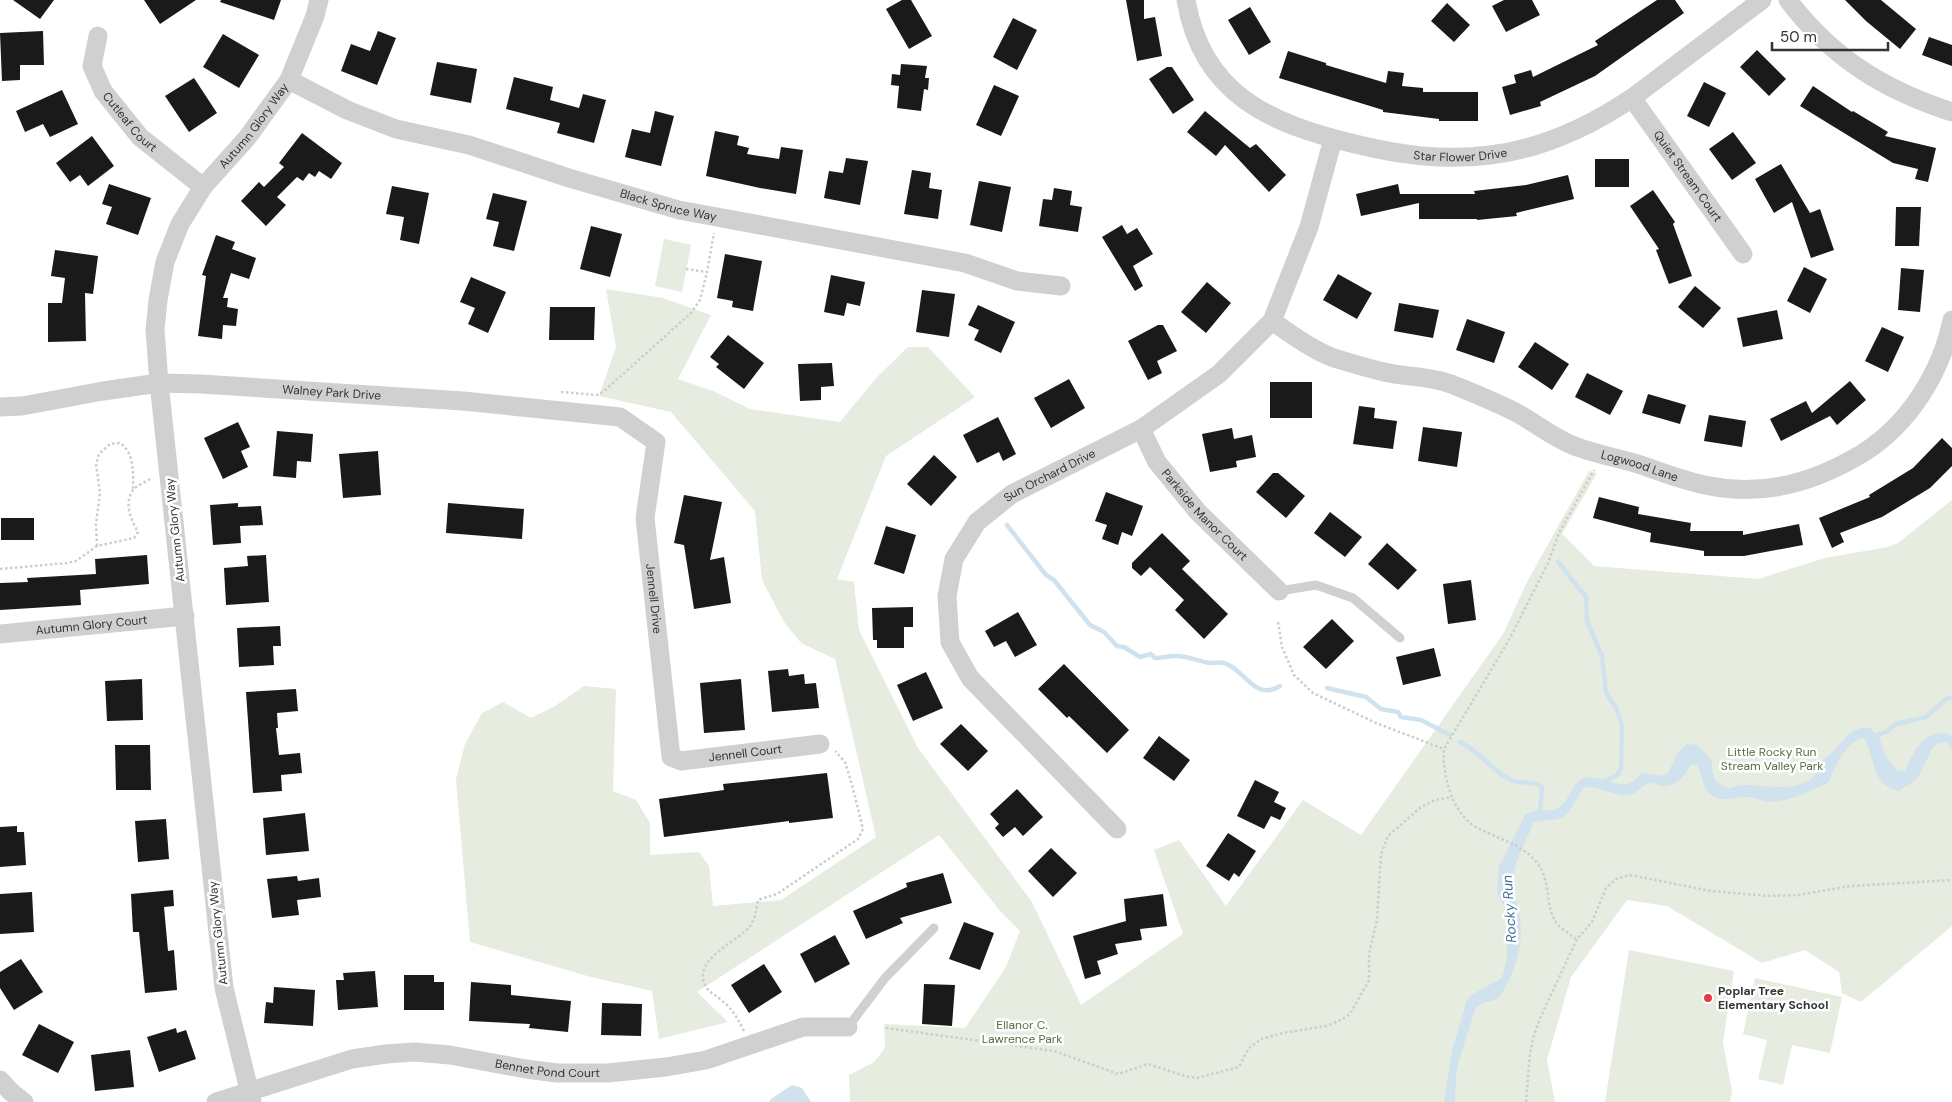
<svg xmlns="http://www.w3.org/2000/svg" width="1952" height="1102" font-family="'DM Sans',sans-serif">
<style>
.green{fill:#e6ecdf}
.water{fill:#cfe2ee}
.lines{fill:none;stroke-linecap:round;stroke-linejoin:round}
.stream{stroke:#cfe2ee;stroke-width:4.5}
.building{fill:#1a1a1a}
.path{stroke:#cdcdcd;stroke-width:2.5;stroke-dasharray:2.5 2.5;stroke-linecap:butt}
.service{stroke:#d0d0d0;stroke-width:9}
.minor{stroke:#d0d0d0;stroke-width:19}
.poi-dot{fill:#e63946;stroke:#fff;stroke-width:2}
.labels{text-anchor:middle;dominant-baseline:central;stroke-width:5;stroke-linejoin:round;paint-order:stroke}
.street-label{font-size:12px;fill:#333;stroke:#fff}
.park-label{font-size:12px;fill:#56703f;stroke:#fff}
.poi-label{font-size:12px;font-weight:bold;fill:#333;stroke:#fff;text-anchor:start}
.water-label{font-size:14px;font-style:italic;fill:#3f7597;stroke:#fff}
</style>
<rect width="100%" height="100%" fill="#fff"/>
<g class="green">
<path d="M664,239L691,245L682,292L655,286Z"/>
<path d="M606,289L663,298L711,315L678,379L713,391L750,409L840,422L877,377L908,347H928L975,397L886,456L837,579L854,582L859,630L918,748L1032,902L1081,1005L1183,934L1154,850L1179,840L1226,906L1303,800L1361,835L1503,634L1528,580L1589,471L1597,473L1562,534L1594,566L1758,579L1825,558L1888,547L1898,543L1952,500V926L1861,1002L1842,993L1839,972L1805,950L1762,963L1667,906L1627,900L1571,977L1547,1060L1555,1102H850L849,1075L874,1062L885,1048L884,1024L965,1028L1006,967L1020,931L1001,912L939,835L697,992L728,1022L659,1039L652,991L591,977L470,942L456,779L465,744L482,713L503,702L531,718L555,706L584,686L616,689L613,791L636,800L650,823V855L699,852L709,866L713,906L781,900L876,837L835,659L801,643L784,622L762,580L755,511L671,412L599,396L616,347Z"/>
<path d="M1629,950L1734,971L1723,1042L1732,1091L1730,1102H1605Z"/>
<path d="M1755,978L1842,997L1830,1053L1792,1045L1783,1085L1758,1079L1767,1040L1743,1034Z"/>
</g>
<g class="water">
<path d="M1861,728H1870L1880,739L1885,755L1896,770L1905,771C1912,755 1920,737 1938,733C1944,732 1947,732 1952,737V751L1948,742L1938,743L1932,749L1917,779L1899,791C1870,784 1876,759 1864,738C1847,740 1834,767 1829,782C1814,789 1789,802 1771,802C1764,802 1756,798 1749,797C1736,796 1723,804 1711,795C1701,787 1703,773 1696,764L1691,765C1685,775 1675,789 1661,786C1657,785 1655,782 1650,783C1640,785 1635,798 1623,795C1610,793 1598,787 1585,787C1576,796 1572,813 1561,818C1552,821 1542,820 1533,823C1528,839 1516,856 1514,873C1512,888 1518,904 1520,919C1524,945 1514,975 1500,996C1492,1004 1482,999 1475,1010L1459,1060L1456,1075L1455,1102H1444L1452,1051L1467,1000L1473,994L1502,978L1507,957V929L1506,908L1500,900L1497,889L1499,866L1525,815C1536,807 1552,814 1562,805C1570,798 1574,780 1585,778C1603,774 1627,796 1639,775L1643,773L1663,776L1668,773L1677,754L1687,744L1697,745L1711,759L1714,779C1733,795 1728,785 1748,785C1769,786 1788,791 1808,781C1817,777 1817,770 1821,763C1825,757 1831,754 1835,750C1843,741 1848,731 1861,728Z"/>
<path d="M792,1085L802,1088L811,1102H769L771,1099Z"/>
</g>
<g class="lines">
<g class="stream">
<path d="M1007,525L1046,575L1054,580L1090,625L1104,632L1117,646L1124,647L1140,657L1151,654L1155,658C1162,658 1168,656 1174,656C1185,655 1198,661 1209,663C1214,663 1219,662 1224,663C1245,669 1254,702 1280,686"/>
<path d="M1558,562L1586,597L1587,621L1602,656L1606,692L1616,708L1622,725L1621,769L1617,775L1602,783"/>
<path d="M1327,688L1366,697L1381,709L1398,712L1401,717L1421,720L1450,735"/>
<path d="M1872,737L1886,732L1896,724L1926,717L1946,699L1952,698"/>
<path d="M1460,742L1474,751L1502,775L1513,781L1538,784L1542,788L1540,812L1537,815"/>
</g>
</g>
<g class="building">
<path d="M13,0H54L40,19Z"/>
<path d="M144,0H196L160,24Z"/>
<path d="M221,0H281L274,20L220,2Z"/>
<path d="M902,0H911L932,36L909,49L886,9Z"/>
<path d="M1126,0H1144V19L1155,17L1162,56L1137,61Z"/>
<path d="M1504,0H1532L1540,15L1506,32L1492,6Z"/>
<path d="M1657,0H1675L1684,13L1595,76L1540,102L1541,106L1510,115L1502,87L1516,83L1514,75L1531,70L1533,77L1598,45L1595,41Z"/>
<path d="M1845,0H1881L1916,29L1900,49L1866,21Z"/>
<path d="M1447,3L1470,25L1454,42L1431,21Z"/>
<path d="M1250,7L1271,42L1249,55L1228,20Z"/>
<path d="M1013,18L1037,30L1017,70L993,57Z"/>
<path d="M43,31L44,65H20V80L2,81L0,33Z"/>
<path d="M378,31L396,38L377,85L341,71L351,44L370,51Z"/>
<path d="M223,34L259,55L239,88L203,67Z"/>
<path d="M1929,37L1952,45V66L1922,55Z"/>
<path d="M1757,50L1786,79L1769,96L1740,67Z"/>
<path d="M1288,51L1326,63V65L1386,83L1388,71L1404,73L1402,86L1423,88V92H1478V121H1439V119L1383,112V110L1279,78Z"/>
<path d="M437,62L477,69L471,103L430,95Z"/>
<path d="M901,64L927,66L925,78H929L928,90L924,89L921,111L897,108L899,86L891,85L892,74L900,75Z"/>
<path d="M1167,67H1172L1194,100L1173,114L1149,79Z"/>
<path d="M514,77L553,87L550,100L579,108L583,94L606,100L594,143L557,133L560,123L506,109Z"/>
<path d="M194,78L217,113L189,132L165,96Z"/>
<path d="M1704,82L1726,93L1709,127L1687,116Z"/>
<path d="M994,85L1019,96L1001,136L976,125Z"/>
<path d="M1813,86L1852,112L1853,111L1888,132L1885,136L1936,148L1928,182L1915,179L1918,169L1893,163L1800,106Z"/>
<path d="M62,90L78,124L50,137L43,124L25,132L16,111Z"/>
<path d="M655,111L674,116L661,166L625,157L632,129L650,133Z"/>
<path d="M1205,111L1250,148L1256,144L1286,175L1269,192L1225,145L1216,156L1187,132Z"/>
<path d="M715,131L739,136L737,145L749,148L747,154L779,159L781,147L803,150L796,194L760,188L706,176Z"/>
<path d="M1733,132L1756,163L1732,180L1709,149Z"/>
<path d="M302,133L342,163L331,179L319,171L315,177L309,173L303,181L297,177L277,197L286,205L266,226L241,201L259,182L264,187L284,167L279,163Z"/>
<path d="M92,136L114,166L88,186L80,175L70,182L56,163Z"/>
<path d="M846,158L868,161L860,205L824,198L829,171L843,173Z"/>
<rect x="1595" y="159" width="34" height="28"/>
<path d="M1781,164L1810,213L1820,209L1834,250L1811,258L1792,202L1774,213L1755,179Z"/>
<path d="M912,170L931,173L929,188L942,190L938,219L904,214Z"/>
<path d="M1568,175L1574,199L1516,213L1517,216L1477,220V219H1419V203L1361,216L1356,194L1398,184L1400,194H1475L1474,191L1526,185Z"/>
<path d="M979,181L1011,187L1002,232L970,225Z"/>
<path d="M109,184L151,198L138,235L106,224L112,207L102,204Z"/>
<path d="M392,186L429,193L419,244L400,240L404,217L386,214Z"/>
<path d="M1054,188L1072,191L1070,205L1082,207L1078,232L1039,226L1043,199L1052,200Z"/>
<path d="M1653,190L1675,222L1673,224L1692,276L1669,284L1656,250L1659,249L1630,206Z"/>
<path d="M493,193L527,201L514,251L493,246L499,222L486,219Z"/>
<path d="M1896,207H1921L1919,246H1895Z"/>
<path d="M1122,225L1127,234L1137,228L1153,254L1133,266L1143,286L1135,291L1102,237Z"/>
<path d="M591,226L622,234L610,277L580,269Z"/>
<path d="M216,235L235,242L232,249L256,258L249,279L231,273L223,298H228L227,307L238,309L236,326L223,325L222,339L198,336L206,276L202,275Z"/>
<path d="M55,250L98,256L93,294L85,293L86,341L48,342V303H62L65,278L51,276Z"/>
<path d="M725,254L762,261L753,311L732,307L733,301L717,298Z"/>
<path d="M1804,267L1827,279L1810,313L1787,301Z"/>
<path d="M1901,268L1924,270L1920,312L1898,310Z"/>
<path d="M1338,274L1372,293L1357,319L1323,300Z"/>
<path d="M831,275L865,282L860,306L847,303L844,316L824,312Z"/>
<path d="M471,277L506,292L488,333L468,324L475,308L460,302Z"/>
<path d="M1207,282L1231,303L1206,333L1181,312Z"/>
<path d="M1695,286L1721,308L1703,328L1678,307Z"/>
<path d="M922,290L955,294L949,337L916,332Z"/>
<path d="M1399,303L1439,310L1433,338L1394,331Z"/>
<path d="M978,305L1015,322L1001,353L974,340L979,330L968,325Z"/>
<path d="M550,307H595L594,340H549Z"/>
<path d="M1777,310L1783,339L1743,347L1737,318Z"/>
<path d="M1467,319L1505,332L1494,363L1456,350Z"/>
<path d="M1158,325H1163L1177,351L1157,361L1162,373L1148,380L1128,341Z"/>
<path d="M1882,327L1904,337L1888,372L1865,361Z"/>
<path d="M728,335L764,363L744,389L716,367L719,364L710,357Z"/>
<path d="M1535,342L1569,364L1552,390L1518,367Z"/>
<path d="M832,363L834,386L821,387V400L800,401L798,364Z"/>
<path d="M1587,373L1623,391L1610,415L1575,397Z"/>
<path d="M1069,379L1085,408L1051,428L1034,398Z"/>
<path d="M1850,381L1866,400L1837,425L1830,416L1781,441L1770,419L1806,401L1812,413Z"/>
<rect x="1270" y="382" width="42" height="36"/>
<path d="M1648,394L1686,405L1680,424L1642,413Z"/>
<path d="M1359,406L1375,408L1374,418L1397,421L1393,449L1353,444Z"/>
<path d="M1709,415L1746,421L1742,447L1704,441Z"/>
<path d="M998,417L1016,454L1003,461L999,452L977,463L963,435Z"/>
<path d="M238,422L250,447L241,451L248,467L223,479L204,438Z"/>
<path d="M1423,427L1462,432L1457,467L1418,461Z"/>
<path d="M1232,428L1234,439L1252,435L1256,457L1236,461L1237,467L1210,472L1202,434Z"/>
<path d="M277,431L313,434L311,462L297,461L296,478L273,476Z"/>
<path d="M1942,438L1952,448V466L1930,488L1882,517L1840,533L1844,542L1832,548L1819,518L1870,497L1869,495L1913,468Z"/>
<path d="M378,451L381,495L343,498L339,454Z"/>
<path d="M934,455L957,477L931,506L907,484Z"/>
<path d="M1273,473H1278L1305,496L1286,518L1256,492Z"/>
<path d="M1106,492L1143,506L1132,536L1122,532L1118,545L1102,539L1107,525L1095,521Z"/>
<path d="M684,495L722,502L710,560L724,557L731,603L694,609L684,545L674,543Z"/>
<path d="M1599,497L1639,507L1638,514L1691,523L1690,531H1743V535L1799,524L1803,545L1744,556H1704V551L1650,542L1651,533L1593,518Z"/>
<path d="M238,503V507L261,506L263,525L240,526L241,543L213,545L210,505Z"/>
<path d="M448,503L524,509L522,539L446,533Z"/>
<path d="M1330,512L1362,537L1345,557L1314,533Z"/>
<rect x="1" y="518" width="33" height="22"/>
<path d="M886,526L916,535L904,574L874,564Z"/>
<path d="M1162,533L1190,561L1182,569L1228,614L1204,639L1175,610L1184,600L1150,567L1141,576L1132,568V563Z"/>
<path d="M1387,543L1417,570L1398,590L1368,564Z"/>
<path d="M147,555L149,584L80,590L81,605L0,610V583L28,582L27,578L96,574L95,559Z"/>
<path d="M266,555L269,602L226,605L224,568L248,566L247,556Z"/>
<path d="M1471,580L1476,620L1448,624L1443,584Z"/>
<path d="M913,607V627H904V648H877V640H873L872,608Z"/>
<path d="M1018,612L1037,645L1015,657L1006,641L994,647L985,631Z"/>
<path d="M1332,619L1354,641L1326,669L1303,647Z"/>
<path d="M280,626L281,646H273L274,665L239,667L237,628Z"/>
<path d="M1434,648L1441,676L1403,685L1396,657Z"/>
<path d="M1064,664L1129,730L1107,753L1069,716L1067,718L1038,689Z"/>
<path d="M788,669L789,676L804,674L805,684L816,683L819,708L772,712L768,671Z"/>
<path d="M926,672L943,708L913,721L897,685Z"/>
<path d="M142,679L143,720L107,721L105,681Z"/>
<path d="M741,679L745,730L704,733L700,683Z"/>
<path d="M296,689L298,711L277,713L278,728H276L279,755L300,753L302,773L281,775L282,791L253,793L246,692Z"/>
<path d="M961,724L988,751L968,771L940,744Z"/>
<path d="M1159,736L1190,760L1174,781L1143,758Z"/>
<path d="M115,745H150L151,790H116Z"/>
<path d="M827,773L833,818L789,823V821L664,837L659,799L724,790L723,784Z"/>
<path d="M1255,780L1279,792L1274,802L1286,808L1280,820L1271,816L1264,829L1237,816Z"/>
<path d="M1017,789L1043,817L1023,836L1015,827L1003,837L995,828L999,824L990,814Z"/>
<path d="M305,813L309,851L266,855L263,818Z"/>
<path d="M166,819L169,859L138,862L135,821Z"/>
<path d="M17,826V832H24L26,865L0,867V827Z"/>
<path d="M1228,833L1256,851L1239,877L1234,873L1229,881L1206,866Z"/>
<path d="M1051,848L1077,873L1053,897L1028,871Z"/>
<path d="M943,873L952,903L900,918L903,923L866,939L853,911L907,887L906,883Z"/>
<path d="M297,876L298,881L319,878L321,897L297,900L299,915L272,918L267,879Z"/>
<path d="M173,890L174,906L164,907L168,951L174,950L177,990L145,993L139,932H133L131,894Z"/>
<path d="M32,892L34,932L0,934V894Z"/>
<path d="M1163,894L1167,926L1140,929L1142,940L1115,944L1118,954L1097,961L1101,974L1085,979L1073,936L1126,921L1124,899Z"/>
<path d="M964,922L994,933L980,970L949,959Z"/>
<path d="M835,935L850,964L815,983L800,954Z"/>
<path d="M21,959L43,992L14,1010L0,988V972Z"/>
<path d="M764,964L782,992L749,1013L731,985Z"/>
<path d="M375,971L378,1007L338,1010L336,980H344L343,973Z"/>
<path d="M404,975H434V982H444V1010H404Z"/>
<path d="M471,982L511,985V995L571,1001L568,1032L529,1028L530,1024L469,1021Z"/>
<path d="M924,984L955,985L952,1026L922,1024Z"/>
<path d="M274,987L315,990L313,1026L264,1023L266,1002L273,1003Z"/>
<path d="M602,1003L642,1004L641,1036L601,1035Z"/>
<path d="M39,1024L74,1042L58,1073L22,1055Z"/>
<path d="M176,1028L177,1033L186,1030L196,1059L159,1072L147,1037Z"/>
<path d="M130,1050L134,1087L95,1091L91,1055Z"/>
</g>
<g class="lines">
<g class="path">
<path d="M686,269L707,272L714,233"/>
<path d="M562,393V392L597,395L603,392L691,313L700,300L707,272"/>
<path d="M97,546L96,524L100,493L96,464L99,454L110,444L120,443C135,453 133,474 133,490"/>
<path d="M0,569L67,563L76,561L97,546L134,538L138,532C131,520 123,502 134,489C138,485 147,481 152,478"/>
<path d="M1278,622L1282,647L1294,675L1313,693L1376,723L1444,749"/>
<path d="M1576,939C1570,934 1563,930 1558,925C1544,909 1552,883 1538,864C1523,844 1497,839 1476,827C1452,813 1442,775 1444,749L1509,640L1548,563L1559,533L1594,470"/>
<path d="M886,1028L1054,1051L1118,1074L1148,1064L1185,1076L1197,1078L1239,1067L1248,1049L1261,1039L1283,1033L1326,1026L1341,1020L1350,1014L1369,980V954L1377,920L1381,855L1388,836L1421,807L1435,800L1452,797"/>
<path d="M744,1031C738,1019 732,1008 721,1000C716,995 710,993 706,987C690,960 738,942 750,926C756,918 756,909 758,900L777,894L858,839L863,829L852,785L845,762L835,751"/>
<path d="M1526,1102L1530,1054L1534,1035L1541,1016L1577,939L1592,922L1606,888L1616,879L1630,875L1711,891L1769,896L1798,895L1851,886L1952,880"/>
</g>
<g class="service">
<path d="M1279,591L1316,585L1353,598L1400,638"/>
<path d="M848,1027L885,978L934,928"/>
</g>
<g class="minor">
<path id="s1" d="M1186,0C1202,95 1271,124 1355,144C1400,155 1443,161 1490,155C1541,149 1589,127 1632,98L1762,0"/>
<path d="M1788,0C1832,58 1884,90 1952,112"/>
<path id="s2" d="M98,36L92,66L103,91L140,137L203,187"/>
<path id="s3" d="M289,80L347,110L396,129L469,145L569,178L679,210L965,263L1017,281L1061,286"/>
<path id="s4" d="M1632,98L1743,254"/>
<path id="s5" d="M1272,321C1291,334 1312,350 1334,358C1350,363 1367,368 1384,372C1405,377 1430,376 1451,384C1473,393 1496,402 1517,413C1535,423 1553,437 1572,445C1594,454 1619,458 1641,465C1664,473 1686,482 1710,486C1764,497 1817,481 1863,453C1909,424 1941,373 1952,320"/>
<path id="s6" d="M0,407L22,406L103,391L159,383L201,384L463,401L620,417L656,442L645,518L671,757L681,761L820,744"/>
<path id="s7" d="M1141,429L1157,462L1198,512L1279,591"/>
<path id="s8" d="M0,634L185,616"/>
<path id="s9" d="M1117,829L970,678L950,642L947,596L954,559L977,522L1012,494L1141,429L1219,374L1272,321L1309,227L1333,139"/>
<path d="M0,1080L11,1092L24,1102"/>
<path id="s10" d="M216,1102L352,1059L386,1054L414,1052L450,1055L526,1069L557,1073H608L666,1067L706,1060L803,1027H848"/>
<path id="s11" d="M252,1102L224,988L159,383L155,330L158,300L165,262L180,224L203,187L247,138L289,80L315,16L319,0"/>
</g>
</g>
<circle class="poi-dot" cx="1708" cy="998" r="5"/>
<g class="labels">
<g class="street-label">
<text stroke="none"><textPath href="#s2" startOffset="99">Cutleaf Court</textPath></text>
<text stroke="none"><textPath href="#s11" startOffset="1012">Autumn Glory Way</textPath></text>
<text stroke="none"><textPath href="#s1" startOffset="345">Star Flower Drive</textPath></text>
<text stroke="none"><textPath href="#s4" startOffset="96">Quiet Stream Court</textPath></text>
<text stroke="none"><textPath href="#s3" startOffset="401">Black Spruce Way</textPath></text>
<text stroke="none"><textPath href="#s6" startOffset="334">Walney Park Drive</textPath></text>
<text stroke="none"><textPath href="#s5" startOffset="399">Logwood Lane</textPath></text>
<text stroke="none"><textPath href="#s9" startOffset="466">Sun Orchard Drive</textPath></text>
<text stroke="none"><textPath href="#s7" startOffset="108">Parkside Manor Court</textPath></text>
<text transform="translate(175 530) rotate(-96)">Autumn Glory Way</text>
<text stroke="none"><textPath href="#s6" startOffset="825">Jennell Drive</textPath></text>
<text stroke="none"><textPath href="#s8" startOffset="92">Autumn Glory Court</textPath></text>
<text stroke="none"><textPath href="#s6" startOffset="1060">Jennell Court</textPath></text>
<text transform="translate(218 933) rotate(-96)">Autumn Glory Way</text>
<text stroke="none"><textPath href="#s10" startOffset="340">Bennet Pond Court</textPath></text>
</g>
<g class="park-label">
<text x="1772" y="752">Little Rocky Run<tspan x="1772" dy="14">Stream Valley Park</tspan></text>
<text x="1022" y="1025">Ellanor C.<tspan x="1022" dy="14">Lawrence Park</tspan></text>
</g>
<g class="poi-label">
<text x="1718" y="991">Poplar Tree<tspan x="1718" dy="14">Elementary School</tspan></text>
</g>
<g class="water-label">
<text transform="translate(1509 909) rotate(-94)">Rocky Run</text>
</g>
</g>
<path d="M1772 42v8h116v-8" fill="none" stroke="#333333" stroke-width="2.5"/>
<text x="1780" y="42" font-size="15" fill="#333333" stroke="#ffffff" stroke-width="4" paint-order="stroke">50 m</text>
</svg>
